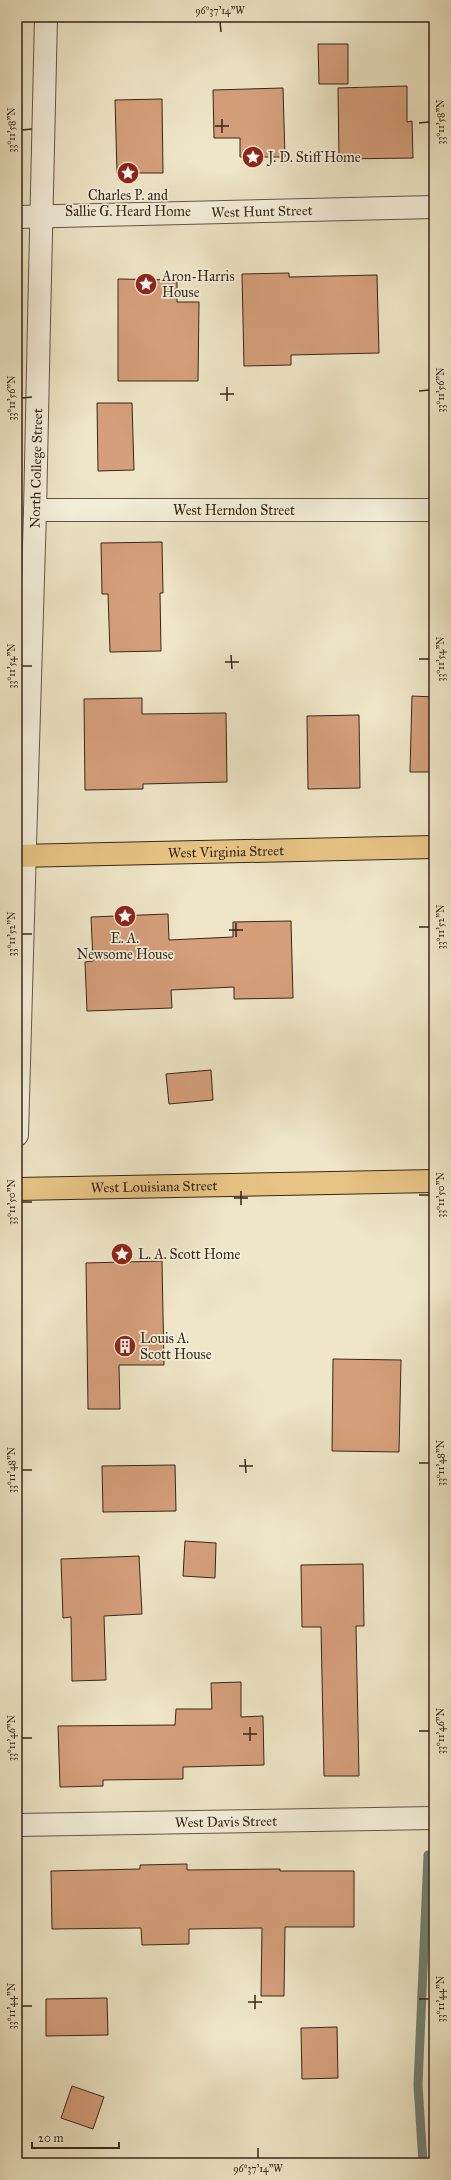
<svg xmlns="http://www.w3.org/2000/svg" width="451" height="2180" font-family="'IM FELL Great Primer',serif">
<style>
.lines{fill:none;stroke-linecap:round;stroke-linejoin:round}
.stream{stroke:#728274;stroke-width:9}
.building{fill:#d59f7b;stroke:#372618}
.minor-casing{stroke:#655644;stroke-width:24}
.major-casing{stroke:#372618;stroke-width:24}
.minor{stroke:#f4efdb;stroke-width:22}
.major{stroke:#e7c384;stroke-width:22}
.ticks{fill:none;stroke:#372618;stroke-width:1.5}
.labels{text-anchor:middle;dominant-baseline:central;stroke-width:3.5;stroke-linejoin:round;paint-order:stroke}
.poi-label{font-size:14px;fill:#372618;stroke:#f4efdb;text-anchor:start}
.street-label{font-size:14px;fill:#372618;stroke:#f4efdb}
.neatline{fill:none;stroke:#372618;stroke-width:1.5}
.ticks-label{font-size:10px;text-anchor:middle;fill:#372618}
</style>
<rect width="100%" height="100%" fill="#eee6c7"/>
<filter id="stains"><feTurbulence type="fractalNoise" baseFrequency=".005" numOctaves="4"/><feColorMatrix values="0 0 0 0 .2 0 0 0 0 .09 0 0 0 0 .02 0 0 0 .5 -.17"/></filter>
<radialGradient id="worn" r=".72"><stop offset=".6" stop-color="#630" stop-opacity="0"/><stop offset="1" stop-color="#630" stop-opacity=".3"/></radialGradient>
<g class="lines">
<path class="stream" d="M423,2163L418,2085L428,1855"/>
</g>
<g class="building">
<path d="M318,44H348V84H319Z"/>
<path d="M407,86V122L412,121L413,158L339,159L338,88Z"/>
<path d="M283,88L285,157H240V138H214L213,90Z"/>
<path d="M162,99L163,173H117L115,100Z"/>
<path d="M289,273V277L377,275L379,353L291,355V365L244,366L242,274Z"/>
<path d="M118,279L177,280V302H199L198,381H118Z"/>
<path d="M97,403H132L134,470L98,471Z"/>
<path d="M162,542L163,593H160L161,651L110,652L108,594H102L101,543Z"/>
<path d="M412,696L434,697V772H410Z"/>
<path d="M142,698V714L226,713L227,782L143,784V789L85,790L84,699Z"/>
<path d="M359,715L360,788L308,789L307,716Z"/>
<path d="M168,914L169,940L233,937V922L291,921L293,998L234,999V987L171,990L172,1008L87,1011L85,962L93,961L91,917Z"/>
<path d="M211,1070L213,1100L169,1104L166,1074Z"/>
<path d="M162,1261L164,1365H119L120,1409H88L86,1263Z"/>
<path d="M333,1359L401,1360L399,1452L332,1451Z"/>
<path d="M175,1465L176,1511L103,1512L102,1466Z"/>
<path d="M185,1541L216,1543L215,1578L183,1576Z"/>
<path d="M139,1556L142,1614L104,1616L106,1680L72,1681L71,1617L63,1618L61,1559Z"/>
<path d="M363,1564L364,1626H356L359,1776H324L321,1627H302L301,1565Z"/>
<path d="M241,1682V1717L263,1716L264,1765L183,1767V1779L103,1780V1786L60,1787L58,1726L175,1725L176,1709H212L211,1683Z"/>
<path d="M187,1864V1870L280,1869V1871H354V1927H285L284,1996H261L262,1928L189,1929V1944L142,1945L141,1928L52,1929L51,1871L140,1869V1865Z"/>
<path d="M107,1998L108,2035L46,2036V1999Z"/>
<path d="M337,2027L338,2078L302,2079L301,2028Z"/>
<path d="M72,2086L104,2097L93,2129L61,2118Z"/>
</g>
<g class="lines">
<g class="minor-casing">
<g id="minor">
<path id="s1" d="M17,217L434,207"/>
<path id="s2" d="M35,510H434"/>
<path id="s3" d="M17,1135C22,927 29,720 35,512C39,347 41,182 46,17"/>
<path id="s4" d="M17,1825L434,1818"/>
</g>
</g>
<g class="major-casing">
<g id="major">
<path id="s5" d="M17,856L434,847"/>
<path id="s6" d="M17,1189L434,1181"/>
</g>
</g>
<use href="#minor" class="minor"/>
<use href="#major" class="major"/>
</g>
<path class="ticks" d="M220,22L221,32M222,119V133M419,123L429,122M215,126H229M22,130L32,129M227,387V401M419,391L429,390M220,394H234M22,398L32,397M231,655L232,669M419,659H429M225,662H239M22,666H32M236,923V937M419,927H429M229,930H243M22,934H32M241,1191V1205M419,1195H429M234,1198H248M22,1202H32M245,1459L246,1473M419,1463H429M239,1466H253M22,1470H32M250,1727V1741M419,1731H429M243,1734H257M22,1738H32M255,1995V2009M419,1999H429M248,2002H262M22,2006H32M258,2148V2158"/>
<defs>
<g id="sight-disc" transform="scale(1.15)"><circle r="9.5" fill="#8f2418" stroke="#f4efdb"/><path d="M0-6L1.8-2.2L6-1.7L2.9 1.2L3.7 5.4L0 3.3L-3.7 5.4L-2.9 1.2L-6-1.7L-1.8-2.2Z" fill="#fff"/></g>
<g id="building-disc" transform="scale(1.15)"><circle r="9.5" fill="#8f2418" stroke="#f4efdb"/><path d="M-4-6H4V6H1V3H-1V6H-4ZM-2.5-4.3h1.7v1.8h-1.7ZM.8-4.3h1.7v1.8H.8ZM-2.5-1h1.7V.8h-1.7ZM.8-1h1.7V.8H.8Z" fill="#fff"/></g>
</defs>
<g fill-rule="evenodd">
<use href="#sight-disc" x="253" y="157"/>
<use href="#sight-disc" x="128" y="173"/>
<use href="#sight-disc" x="146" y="284"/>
<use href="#sight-disc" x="125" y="916"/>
<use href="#sight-disc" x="122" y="1254"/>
<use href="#building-disc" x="125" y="1346"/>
</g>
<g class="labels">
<g class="poi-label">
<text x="268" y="157">J. D. Stiff Home</text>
<text x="128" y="195" text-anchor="middle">Charles P. and<tspan x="128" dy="16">Sallie G. Heard Home</tspan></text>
<text x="162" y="276">Aron-Harris<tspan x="162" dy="16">House</tspan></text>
<text x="125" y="938" text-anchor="middle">E. A.<tspan x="125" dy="16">Newsome House</tspan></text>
<text x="138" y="1254">L. A. Scott Home</text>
<text x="140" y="1338">Louis A.<tspan x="140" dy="16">Scott House</tspan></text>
</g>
<g class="street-label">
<text stroke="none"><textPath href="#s1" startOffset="245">West Hunt Street</textPath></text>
<text stroke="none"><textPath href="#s3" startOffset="667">North College Street</textPath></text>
<text stroke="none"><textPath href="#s2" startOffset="199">West Herndon Street</textPath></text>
<text stroke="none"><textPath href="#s5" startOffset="209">West Virginia Street</textPath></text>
<text stroke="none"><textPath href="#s6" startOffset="137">West Louisiana Street</textPath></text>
<text stroke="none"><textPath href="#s4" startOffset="209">West Davis Street</textPath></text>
</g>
</g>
<rect width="451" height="2180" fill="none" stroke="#eee6c7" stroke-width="44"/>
<path d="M32 2142v6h87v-6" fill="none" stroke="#372618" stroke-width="2"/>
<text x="38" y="2142" font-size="12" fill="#372618" stroke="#f4efdb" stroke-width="3" paint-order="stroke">20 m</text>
<rect x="22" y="22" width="407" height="2136" class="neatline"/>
<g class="ticks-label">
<text x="220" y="14">96°37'14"W</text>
<text transform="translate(440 122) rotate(-90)" y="4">33°11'58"N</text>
<text transform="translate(11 130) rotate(-90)" y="4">33°11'58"N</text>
<text transform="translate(440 390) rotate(-90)" y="4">33°11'56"N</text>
<text transform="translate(11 398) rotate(-90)" y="4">33°11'56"N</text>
<text transform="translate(440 659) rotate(-90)" y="4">33°11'54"N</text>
<text transform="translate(11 666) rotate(-90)" y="4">33°11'54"N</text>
<text transform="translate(440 927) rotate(-90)" y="4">33°11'52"N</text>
<text transform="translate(11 934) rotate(-90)" y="4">33°11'52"N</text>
<text transform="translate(440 1195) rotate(-90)" y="4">33°11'50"N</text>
<text transform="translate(11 1202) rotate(-90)" y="4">33°11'50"N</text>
<text transform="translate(440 1463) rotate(-90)" y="4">33°11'48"N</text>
<text transform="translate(11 1470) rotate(-90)" y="4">33°11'48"N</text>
<text transform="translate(440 1731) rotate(-90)" y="4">33°11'46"N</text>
<text transform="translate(11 1738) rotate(-90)" y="4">33°11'46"N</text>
<text transform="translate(440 1999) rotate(-90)" y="4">33°11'44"N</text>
<text transform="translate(11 2006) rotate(-90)" y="4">33°11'44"N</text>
<text x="258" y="2172">96°37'14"W</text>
</g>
<rect width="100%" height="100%" filter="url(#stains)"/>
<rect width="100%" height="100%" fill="url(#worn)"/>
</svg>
